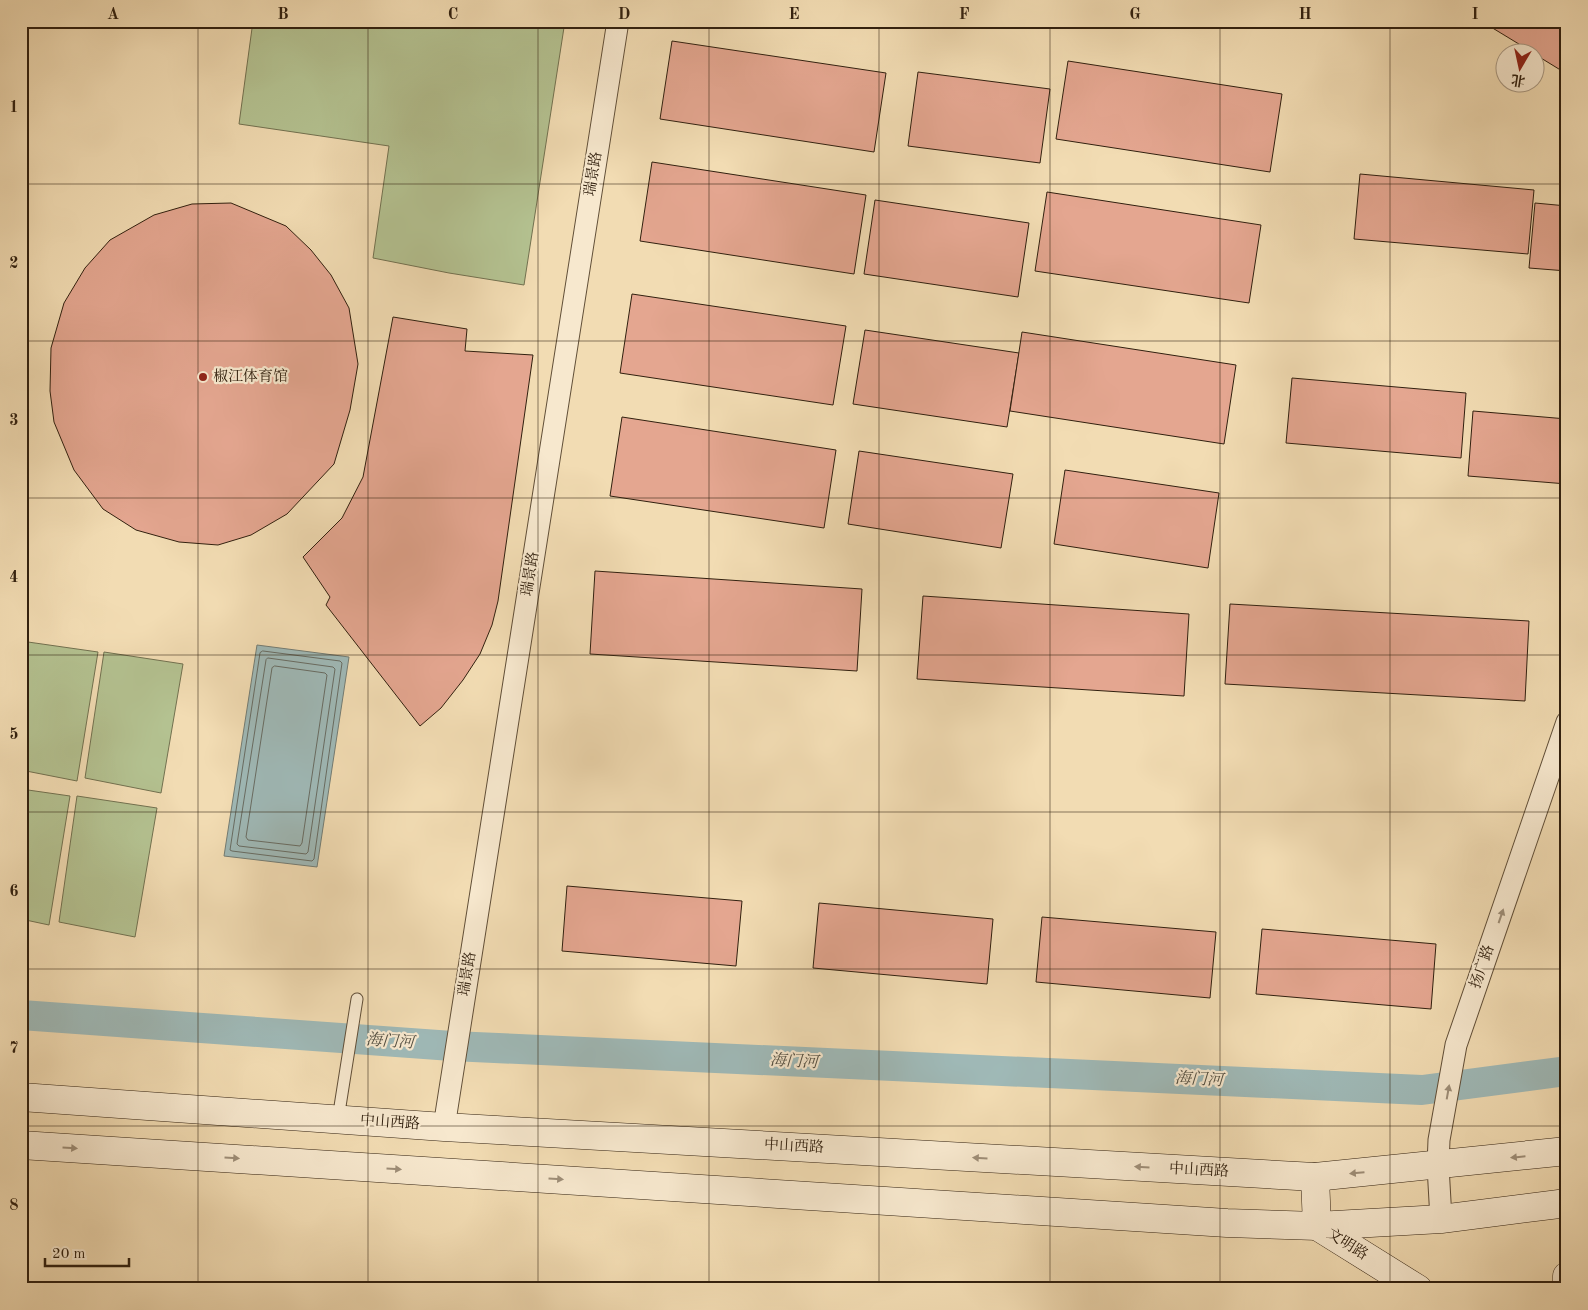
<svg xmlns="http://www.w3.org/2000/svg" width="1588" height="1310" font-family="'Old Standard TT','Noto Serif SC',serif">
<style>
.green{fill:#b4c291;stroke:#727150}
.water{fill:#9fb9b7;stroke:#737c74}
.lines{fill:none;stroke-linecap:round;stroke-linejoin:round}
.shore{stroke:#686c63;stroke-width:1}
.canal{stroke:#9fb9b7;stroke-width:30}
.building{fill:#e4a690;stroke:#31200f}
.lane-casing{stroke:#614f38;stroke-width:13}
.street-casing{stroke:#614f38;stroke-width:23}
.secondary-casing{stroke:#31200f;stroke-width:29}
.lane{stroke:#f7e8ce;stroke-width:11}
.street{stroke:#f7e8ce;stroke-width:21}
.secondary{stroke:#f7e8ce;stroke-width:28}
.oneway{fill:#9e8e78}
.grid{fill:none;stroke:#31200f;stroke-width:1;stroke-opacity:0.55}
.poi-dot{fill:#8f2418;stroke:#f7e8ce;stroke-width:2}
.labels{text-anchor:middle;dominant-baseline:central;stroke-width:4.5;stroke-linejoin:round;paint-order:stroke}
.street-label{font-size:15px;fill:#31200f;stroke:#f7e8ce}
.poi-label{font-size:15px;fill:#31200f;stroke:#f7e8ce;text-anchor:start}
.water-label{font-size:16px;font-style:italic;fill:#524e41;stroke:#f7e8ce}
.neatline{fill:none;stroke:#31200f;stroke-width:2}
.grid-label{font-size:16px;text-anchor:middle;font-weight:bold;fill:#31200f}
</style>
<rect width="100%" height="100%" fill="#f2dcb3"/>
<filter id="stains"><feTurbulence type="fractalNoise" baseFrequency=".004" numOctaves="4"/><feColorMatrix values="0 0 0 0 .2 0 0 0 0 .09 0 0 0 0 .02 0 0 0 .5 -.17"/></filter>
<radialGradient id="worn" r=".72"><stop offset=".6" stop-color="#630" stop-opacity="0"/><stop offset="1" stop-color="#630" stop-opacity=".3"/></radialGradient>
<g class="green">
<path d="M253,21H565L524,285L449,273L373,258L389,146L239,124Z"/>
<path d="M21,641L98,652L77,781L21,770Z"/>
<path d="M104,652L183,664L161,793L85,778Z"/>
<path d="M21,789L70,796L49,925L21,919Z"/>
<path d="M77,796L157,808L135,937L59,922Z"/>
</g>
<path class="water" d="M257,645L349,657L317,867L224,856Z"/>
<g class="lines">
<g class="shore">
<path d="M263,651L340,661L342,663L314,859L312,861L232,851L230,850L260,653Z"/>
<path d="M268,658L333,667L335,669L308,852L306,854L239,846L237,844L266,660Z"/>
<path d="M275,666L325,673L327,675L302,843L300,846L248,840L246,837L272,668Z"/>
</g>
<path class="canal" d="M21,1015L452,1046L1422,1090L1567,1071"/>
</g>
<g class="building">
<path d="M1481,21H1567V74L1536,55V52H1532Z"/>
<path d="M672,41L886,73L874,152L660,119Z"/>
<path d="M1068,61L1282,94L1270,172L1056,139Z"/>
<path d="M918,72L1050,89L1040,163L908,146Z"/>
<path d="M652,162L866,195L854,274L640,241Z"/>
<path d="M1360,174L1534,190L1528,254L1354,239Z"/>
<path d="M1047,192L1261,225L1249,303L1035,271Z"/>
<path d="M875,200L1029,223L1018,297L864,274Z"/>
<path d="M231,203L286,226L311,250L331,275L349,308L358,364L350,410L334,464L287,514L251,535L218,545L179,542L136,530L103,509L74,470L54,422L50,391L51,348L64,303L85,268L110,240L154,215L192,204Z"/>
<path d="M1535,203L1567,206V271L1529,268Z"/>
<path d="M632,294L846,326L833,405L620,373Z"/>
<path d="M393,317L467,329L465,351L533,355L498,601L492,625L480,654L463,680L441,708L420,726L326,605L330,597L303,557L342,518L363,477Z"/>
<path d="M865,330L1019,353L1007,427L853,404Z"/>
<path d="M1022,332L1236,365L1224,444L1010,411Z"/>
<path d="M1292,378L1466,393L1461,458L1286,443Z"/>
<path d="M1473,411L1567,419V484L1468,476Z"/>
<path d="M622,417L836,450L824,528L610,496Z"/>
<path d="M859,451L1013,474L1001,548L848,524Z"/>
<path d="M1065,470L1219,493L1208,568L1054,544Z"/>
<path d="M595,571L862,589L857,671L590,654Z"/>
<path d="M923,596L1189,614L1184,696L917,679Z"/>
<path d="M1230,604L1529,621L1525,701L1225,684Z"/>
<path d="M567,886L742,901L736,966L562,951Z"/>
<path d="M819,903L993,919L987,984L813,968Z"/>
<path d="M1042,917L1216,932L1210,998L1036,982Z"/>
<path d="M1262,929L1436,944L1431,1009L1256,994Z"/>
</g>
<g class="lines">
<g class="lane-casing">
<path id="lane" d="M338,1119L357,999"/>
</g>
<g class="street-casing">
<g id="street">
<path d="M444,1127L618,21"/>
<path d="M1441,1219L1438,1166L1439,1140L1456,1045L1567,722"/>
</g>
</g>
<g class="secondary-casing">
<g id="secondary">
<path d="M21,1097L444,1127L1315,1177L1567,1151"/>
<path d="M21,1145L1227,1223L1317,1226L1441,1219L1567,1203"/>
<path d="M1315,1177L1317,1226L1418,1289"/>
<path d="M1567,1289V1276"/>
</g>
</g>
<use href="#lane" class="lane"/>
<use href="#street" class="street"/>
<use href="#secondary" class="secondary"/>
</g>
<defs><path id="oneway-solid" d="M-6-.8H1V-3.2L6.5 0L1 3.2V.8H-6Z" transform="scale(1.25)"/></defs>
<g class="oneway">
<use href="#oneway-solid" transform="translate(1501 916) rotate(-71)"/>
<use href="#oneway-solid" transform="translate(1448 1092) rotate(-80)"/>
<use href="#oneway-solid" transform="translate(70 1148) rotate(4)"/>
<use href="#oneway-solid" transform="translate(1518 1157) rotate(174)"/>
<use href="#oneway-solid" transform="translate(232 1158) rotate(4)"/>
<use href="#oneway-solid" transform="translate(980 1158) rotate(-177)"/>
<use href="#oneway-solid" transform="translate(1142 1167) rotate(-177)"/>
<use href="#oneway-solid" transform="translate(394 1169) rotate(4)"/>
<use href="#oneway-solid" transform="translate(1357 1173) rotate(175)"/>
<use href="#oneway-solid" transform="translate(556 1179) rotate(4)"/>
</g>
<path class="grid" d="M198,21V1289M368,21V1289M538,21V1289M709,21V1289M879,21V1289M1050,21V1289M1220,21V1289M1390,21V1289M21,184H1567M21,341H1567M21,498H1567M21,655H1567M21,812H1567M21,969H1567M21,1126H1567"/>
<circle class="poi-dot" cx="203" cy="377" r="5"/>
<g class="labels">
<g class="street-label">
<text transform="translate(594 174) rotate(-81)">瑞景路</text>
<text transform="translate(531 574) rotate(-81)">瑞景路</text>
<text transform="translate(1483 967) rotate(-71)">扬广路</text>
<text transform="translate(468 974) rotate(-81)">瑞景路</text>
<text transform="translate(390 1123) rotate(4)">中山西路</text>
<text transform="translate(794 1147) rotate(3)">中山西路</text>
<text transform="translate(1199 1171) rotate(3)">中山西路</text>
<text transform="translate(1347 1245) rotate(32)">文明路</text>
</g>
<g class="poi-label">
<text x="213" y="377">椒江体育馆</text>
</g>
<g class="water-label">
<text transform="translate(390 1042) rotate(4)">海门河</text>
<text transform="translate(794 1062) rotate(3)">海门河</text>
<text transform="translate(1199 1080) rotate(3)">海门河</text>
</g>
</g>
<rect width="1588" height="1310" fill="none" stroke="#f2dcb3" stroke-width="55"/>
<g transform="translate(1520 68) rotate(189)"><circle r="24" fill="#f7e8ce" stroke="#a89882"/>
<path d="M0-4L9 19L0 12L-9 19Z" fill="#8f2418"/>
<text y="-8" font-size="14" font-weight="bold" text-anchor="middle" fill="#31200f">北</text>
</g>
<path d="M45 1258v8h84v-8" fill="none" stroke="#31200f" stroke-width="2.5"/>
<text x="52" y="1258" font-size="15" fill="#31200f" stroke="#f7e8ce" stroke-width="4" paint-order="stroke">20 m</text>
<rect x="28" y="28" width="1532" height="1254" class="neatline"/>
<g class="grid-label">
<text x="113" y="19">A</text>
<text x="283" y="19">B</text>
<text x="453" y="19">C</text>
<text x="624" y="19">D</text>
<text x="794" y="19">E</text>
<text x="964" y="19">F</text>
<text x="1135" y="19">G</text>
<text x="1305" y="19">H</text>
<text x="1475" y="19">I</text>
<text x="14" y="112">1</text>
<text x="14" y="268">2</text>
<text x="14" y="425">3</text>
<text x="14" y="582">4</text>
<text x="14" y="739">5</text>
<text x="14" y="896">6</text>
<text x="14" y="1053">7</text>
<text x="14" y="1210">8</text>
</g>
<rect width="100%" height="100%" filter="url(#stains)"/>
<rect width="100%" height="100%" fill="url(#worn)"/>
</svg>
